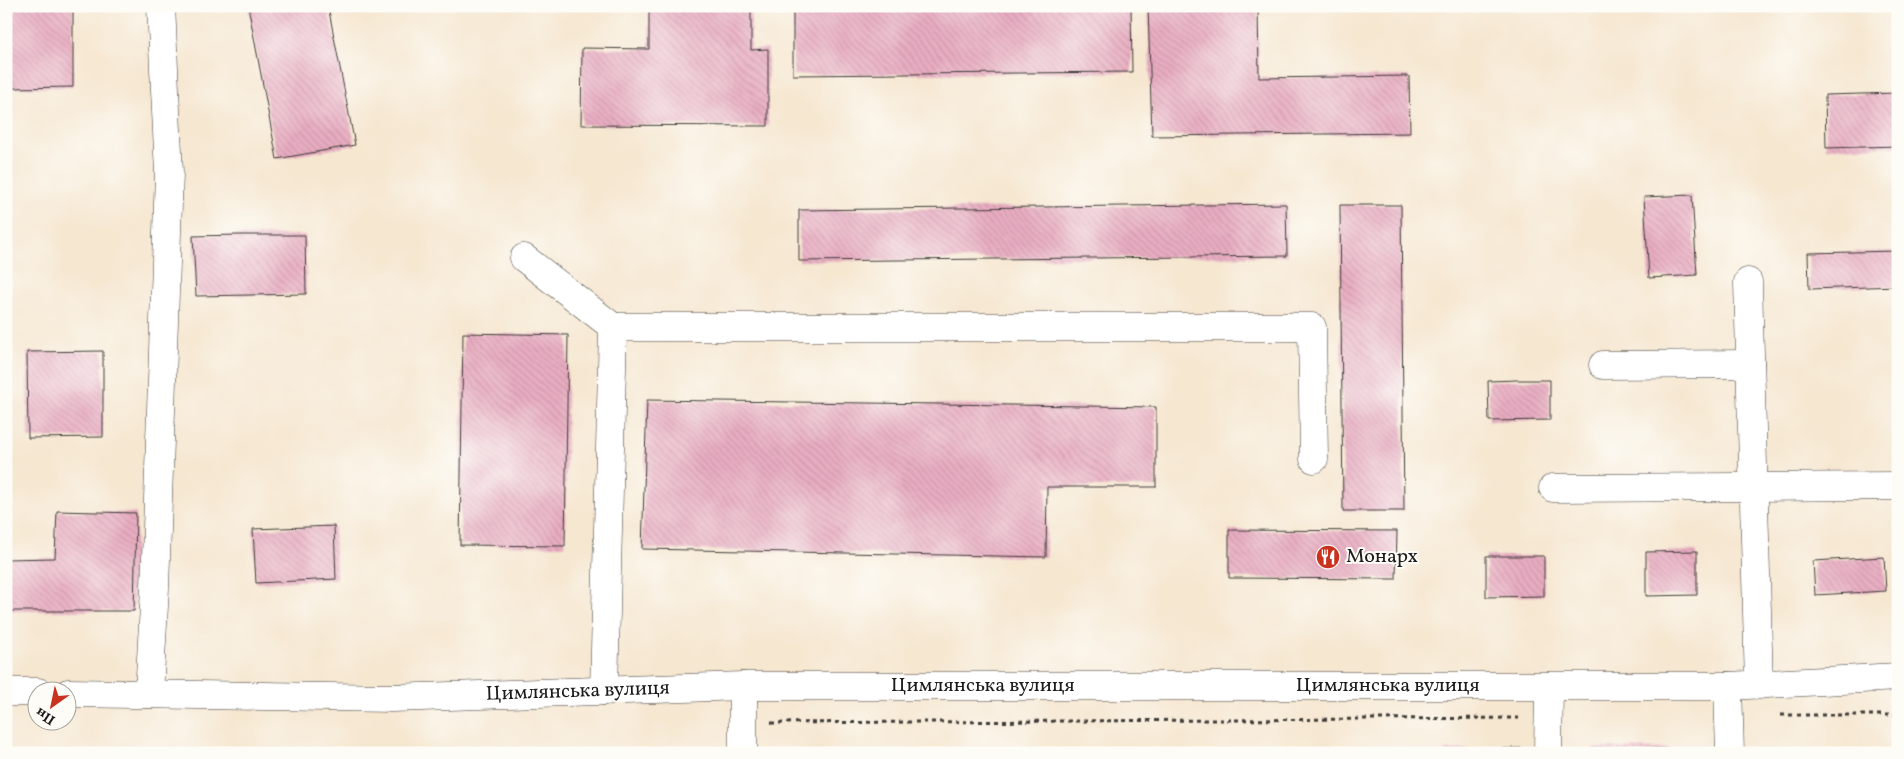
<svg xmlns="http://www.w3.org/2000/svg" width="1904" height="759" font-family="Vollkorn,serif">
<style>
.building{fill:url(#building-back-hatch)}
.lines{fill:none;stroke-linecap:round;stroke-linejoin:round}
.minor-casing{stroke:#3d3a37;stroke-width:29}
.path{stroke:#3d3a37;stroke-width:3;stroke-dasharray:4 4;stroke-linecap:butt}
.minor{stroke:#fff;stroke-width:28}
.labels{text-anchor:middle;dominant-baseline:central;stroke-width:4;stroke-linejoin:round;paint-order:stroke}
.poi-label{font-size:20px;fill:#1c1c1c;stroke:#fdfcf7;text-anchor:start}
.street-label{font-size:20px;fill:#1c1c1c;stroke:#fdfcf7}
</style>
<defs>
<pattern id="building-back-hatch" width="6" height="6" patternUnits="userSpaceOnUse" patternTransform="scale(1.25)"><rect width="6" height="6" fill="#e9adc2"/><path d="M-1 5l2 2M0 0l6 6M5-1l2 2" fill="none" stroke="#c794a6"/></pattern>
</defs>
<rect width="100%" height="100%" fill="#fdfcf7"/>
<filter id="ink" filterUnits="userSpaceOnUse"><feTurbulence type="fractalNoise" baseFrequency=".02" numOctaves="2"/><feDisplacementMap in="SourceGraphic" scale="10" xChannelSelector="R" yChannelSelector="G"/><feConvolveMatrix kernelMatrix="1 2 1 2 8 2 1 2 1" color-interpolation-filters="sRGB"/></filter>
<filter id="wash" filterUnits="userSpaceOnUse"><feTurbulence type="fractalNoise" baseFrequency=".0096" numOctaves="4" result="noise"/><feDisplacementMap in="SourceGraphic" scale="20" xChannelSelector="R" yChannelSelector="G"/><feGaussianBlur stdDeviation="1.12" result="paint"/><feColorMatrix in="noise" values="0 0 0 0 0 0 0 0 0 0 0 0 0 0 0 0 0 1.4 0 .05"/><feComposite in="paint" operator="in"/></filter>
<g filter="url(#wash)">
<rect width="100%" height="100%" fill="#f6e7d1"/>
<g id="blocks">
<g class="building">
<path d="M9,6H73V87L10,88Z"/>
<path d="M248,6H328L355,145L277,159Z"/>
<path d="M649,6H751V50L768,49V126L581,125L582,48L649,49Z"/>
<path d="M793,6H1131L1132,72L793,75Z"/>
<path d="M1148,6H1258L1259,78L1409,76L1410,133L1152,136Z"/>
<path d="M1898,93V146L1826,148L1825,95Z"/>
<path d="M1692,195L1697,275L1649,278L1644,197Z"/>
<path d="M1286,204L1287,256L799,261V210Z"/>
<path d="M1340,205H1401L1404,511H1343Z"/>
<path d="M240,235H305L306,294L196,296L193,236Z"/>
<path d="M1897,251L1898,286L1809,289L1808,253Z"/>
<path d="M463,333L568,335L565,546L460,545Z"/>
<path d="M103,351V437L28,438L27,352Z"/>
<path d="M1517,380H1550V420L1489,421L1488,381Z"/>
<path d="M647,400L1156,407V487H1047L1046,557L642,549Z"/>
<path d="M57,511L136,513L134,611H6V559L55,558Z"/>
<path d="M334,526L336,579L256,583L253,529Z"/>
<path d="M1229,530L1397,531L1396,579L1229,578Z"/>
<path d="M1697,551V595L1646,596V552Z"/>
<path d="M1486,556H1544V596L1486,597Z"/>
<path d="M1884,557L1886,591L1815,595L1813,561Z"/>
<path d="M1521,748V753H1444V750Z"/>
<path d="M1592,748L1674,749V753H1592Z"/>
</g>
</g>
</g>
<g filter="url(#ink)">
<use href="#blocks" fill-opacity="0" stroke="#3d3a37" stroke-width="1"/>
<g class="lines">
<g class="minor-casing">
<g id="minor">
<path d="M524,258L613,327L604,691"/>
<path d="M1748,282L1759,685"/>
<path d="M613,327H1312L1314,459"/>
<path d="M1603,365L1750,364"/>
<path d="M1553,488L1898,486"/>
<path d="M743,686V753"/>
<path d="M1728,686L1730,753"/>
<path d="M6,692H38"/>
<path id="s1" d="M68,693L392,698L743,686H1728L1898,677"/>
<path d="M149,694L155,588L169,173L161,6"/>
<path d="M1548,753L1549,687"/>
</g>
</g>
<g class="path">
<path d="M1781,715H1898"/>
<path d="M771,723L1520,718"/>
</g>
<use href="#minor" class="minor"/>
</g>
</g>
<defs>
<g id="restaurant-disc" transform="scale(1.25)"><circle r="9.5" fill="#c8321e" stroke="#fdfcf7"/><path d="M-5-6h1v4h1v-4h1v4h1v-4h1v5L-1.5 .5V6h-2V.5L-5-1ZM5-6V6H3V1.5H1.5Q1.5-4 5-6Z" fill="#fff"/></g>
</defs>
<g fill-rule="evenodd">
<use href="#restaurant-disc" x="1328" y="557"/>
</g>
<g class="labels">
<g class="poi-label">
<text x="1346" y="557">Монарх</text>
</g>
<g class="street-label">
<text stroke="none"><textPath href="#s1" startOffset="915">Цимлянська вулиця</textPath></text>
<text stroke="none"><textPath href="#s1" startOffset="1320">Цимлянська вулиця</textPath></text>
<text stroke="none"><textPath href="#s1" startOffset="510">Цимлянська вулиця</textPath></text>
</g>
</g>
<rect width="1904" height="759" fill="none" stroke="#fdfcf7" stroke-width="25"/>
<g transform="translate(52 706) rotate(213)"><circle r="24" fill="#fdfcf7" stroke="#a3a29f"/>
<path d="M0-4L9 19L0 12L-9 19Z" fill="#c8321e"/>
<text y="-8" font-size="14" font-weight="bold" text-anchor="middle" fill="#1c1c1c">Пн</text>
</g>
</svg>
